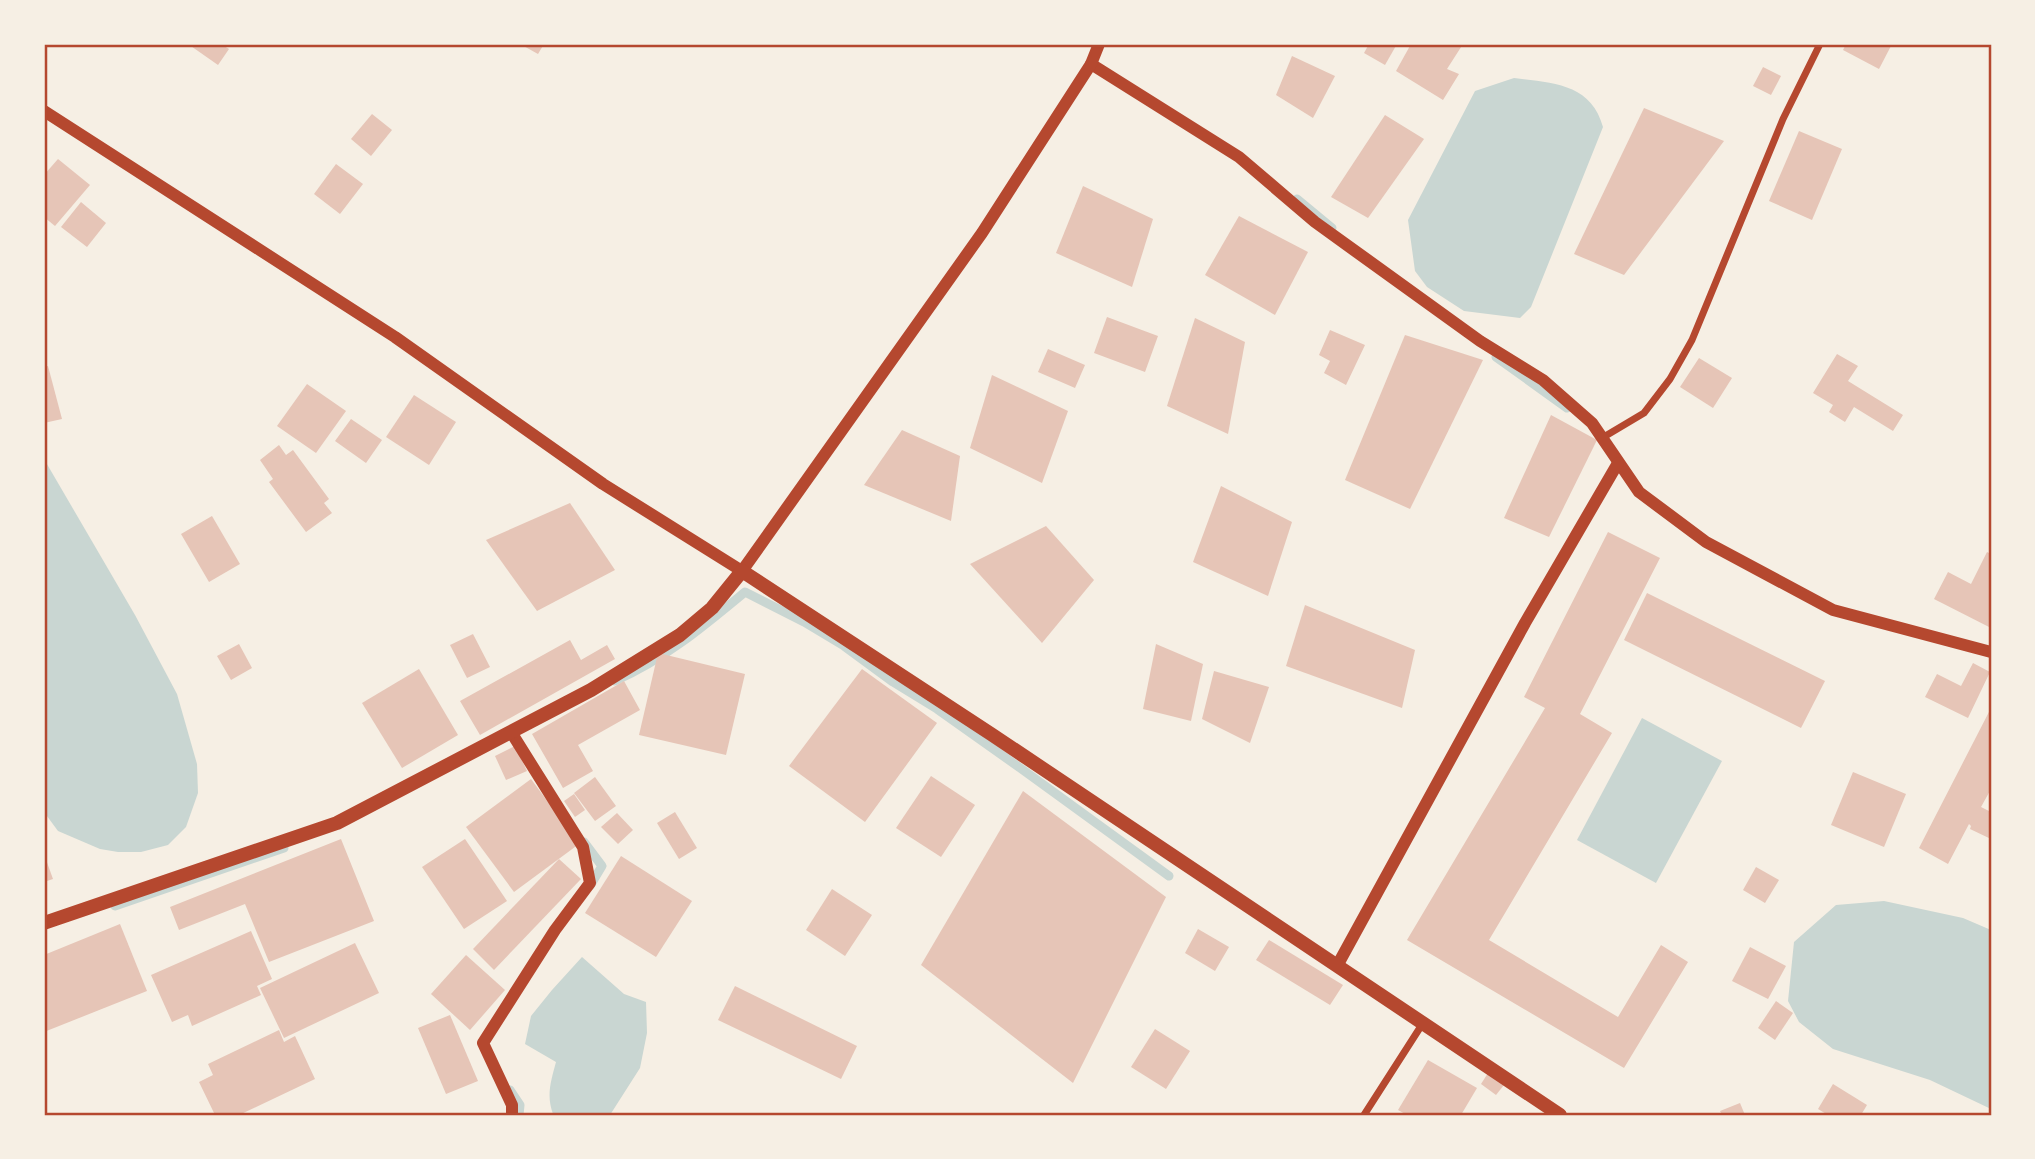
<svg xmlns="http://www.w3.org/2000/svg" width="2035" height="1159" font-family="Karla,sans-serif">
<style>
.water{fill:#c9d6d2}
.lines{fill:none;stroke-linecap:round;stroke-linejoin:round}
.stream{stroke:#c9d6d2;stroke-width:9}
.building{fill:#e6c5b7}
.minor{stroke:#b5482f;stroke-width:7}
.tertiary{stroke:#b5482f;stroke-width:12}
.secondary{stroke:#b5482f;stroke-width:14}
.neatline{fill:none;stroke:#b5482f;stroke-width:2.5}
</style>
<rect width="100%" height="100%" fill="#f6efe4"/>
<g class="water">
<path d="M1514,78C1552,83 1591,83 1603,127L1531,307L1520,318L1464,311L1427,287L1415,271L1408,220L1475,91Z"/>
<path d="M44,459L135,615L177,694L197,764L198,793L186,827L168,845L141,852H118L100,849L58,831L44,812Z"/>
<path d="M1642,718L1722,761L1656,883L1577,840Z"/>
<path d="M1884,901L1963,918L1991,930V1109L1930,1080L1833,1049L1799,1022L1788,1001L1794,942L1836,905Z"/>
<path d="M582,957L624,994L646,1002L647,1033L640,1068L610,1115L553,1114C546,1095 551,1081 556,1062L525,1044L531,1016L552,990Z"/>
</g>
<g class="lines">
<g class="stream">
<path d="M1297,199L1332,228"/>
<path d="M1496,357L1567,408"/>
<path d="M615,681C665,659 704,626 745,592L804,622L844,646L893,682L937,709L1030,775L1169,876"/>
<path d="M584,842L602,866L590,886"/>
<path d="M115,906L284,848"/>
<path d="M510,1090L520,1105L519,1115"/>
</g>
</g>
<g class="building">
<path d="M188,44H221L229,49L218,65Z"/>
<path d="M520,44H544L538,54Z"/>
<path d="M1369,44H1397L1385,65L1364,53Z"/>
<path d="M1411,44L1417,47L1419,44H1463L1447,69L1459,74L1443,100L1396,71Z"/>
<path d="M1846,44H1892L1879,69L1843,50Z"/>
<path d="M1292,56L1335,76L1313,118L1276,95Z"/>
<path d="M1763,67L1781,76L1771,95L1753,86Z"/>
<path d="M1644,108L1724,141L1624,275L1574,254Z"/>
<path d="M372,114L392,130L371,156L351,139Z"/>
<path d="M1385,115L1424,139L1368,218L1331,197Z"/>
<path d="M1799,131L1842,149L1812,220L1769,201Z"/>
<path d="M58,159L90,185L55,226L44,217V175Z"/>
<path d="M336,164L363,184L340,214L314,194Z"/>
<path d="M1083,186L1153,219L1132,287L1056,253Z"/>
<path d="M81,202L106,223L87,247L61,227Z"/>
<path d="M1239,216L1308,252L1275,315L1205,275Z"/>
<path d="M1107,317L1158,336L1145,372L1094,353Z"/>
<path d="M1195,318L1245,342L1228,434L1167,406Z"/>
<path d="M1330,330L1365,345L1346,385L1324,373L1330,361L1319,355Z"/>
<path d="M1405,335L1483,360L1410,509L1345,480Z"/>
<path d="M1048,349L1085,365L1075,388L1038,372Z"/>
<path d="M1837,354L1858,366L1848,381L1903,415L1893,431L1854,407L1845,422L1829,412L1833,405L1813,393Z"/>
<path d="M1699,358L1732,378L1713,408L1680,387Z"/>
<path d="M48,366L62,419L44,423V367Z"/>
<path d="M992,375L1068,411L1042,483L970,448Z"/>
<path d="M307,384L346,411L316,453L277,426Z"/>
<path d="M414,395L456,422L429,465L386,437Z"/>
<path d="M1551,415L1597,440L1549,537L1504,518Z"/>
<path d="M351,419L382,440L366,463L335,441Z"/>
<path d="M902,430L960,456L951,521L864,485Z"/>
<path d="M279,445L286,455L293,450L329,499L324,503L332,513L306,532L269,482L273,479L260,460Z"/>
<path d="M1221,486L1292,522L1268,596L1193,562Z"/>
<path d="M570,503L615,570L537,611L486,540Z"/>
<path d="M212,516L240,564L209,582L181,534Z"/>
<path d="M1046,526L1094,580L1042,643L970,564Z"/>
<path d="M1608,532L1660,558L1580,714L1612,733L1489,940L1618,1017L1661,945L1688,962L1624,1068L1407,940L1545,708L1524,697Z"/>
<path d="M1987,552L1991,554V628L1934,599L1948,572L1971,584Z"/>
<path d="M1647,593L1825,681L1801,728L1624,640Z"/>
<path d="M1305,605L1415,650L1402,708L1286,666Z"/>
<path d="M473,634L490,667L467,678L450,645Z"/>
<path d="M570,640L581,660L607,645L615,659L480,735L460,701Z"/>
<path d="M239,644L252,668L231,680L217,656Z"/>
<path d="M1156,644L1203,664L1191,721L1143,709Z"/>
<path d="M658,653L745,674L726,755L639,735Z"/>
<path d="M1973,663L1990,672L1968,718L1925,697L1937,674L1961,686Z"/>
<path d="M419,669L458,735L402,768L362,703Z"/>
<path d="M862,669L937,723L865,822L789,766Z"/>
<path d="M1214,671L1269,687L1250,743L1202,719Z"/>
<path d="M624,681L640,710L578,745L593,771L563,788L532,734Z"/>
<path d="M1991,708V789L1981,807L1991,812V839L1970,829L1971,826L1969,824L1948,864L1919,848Z"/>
<path d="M515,746L527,771L506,780L495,756Z"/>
<path d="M1853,772L1906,794L1884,847L1831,825Z"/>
<path d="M931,776L975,805L941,857L896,828Z"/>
<path d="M595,777L616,806L595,821L574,793Z"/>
<path d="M531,779L579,844L514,892L466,827Z"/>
<path d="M1023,791L1166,897L1073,1083L921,965Z"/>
<path d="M574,794L585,810L575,817L564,801Z"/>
<path d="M675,812L697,848L679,859L657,823Z"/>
<path d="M617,813L633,830L618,844L601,827Z"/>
<path d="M341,839L374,921L269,962L245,904L179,930L170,907Z"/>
<path d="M465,839L507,901L464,929L422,867Z"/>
<path d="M44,854L53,879L44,882Z"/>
<path d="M621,856L692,901L656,957L585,913Z"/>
<path d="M559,859L581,879L494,970L473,949Z"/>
<path d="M1756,867L1779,880L1765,903L1743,890Z"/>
<path d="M832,889L872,915L845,956L806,930Z"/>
<path d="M120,924L147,991L44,1032V955Z"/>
<path d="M1198,929L1229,947L1215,971L1185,953Z"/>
<path d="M251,931L272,979L257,986L261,995L192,1026L188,1015L172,1022L151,975Z"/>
<path d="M1269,940L1343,985L1330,1005L1256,960Z"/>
<path d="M355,943L379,993L284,1038L260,988Z"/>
<path d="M1750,947L1786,966L1768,999L1732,981Z"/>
<path d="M466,955L505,990L470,1030L431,994Z"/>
<path d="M735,986L857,1046L841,1079L718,1020Z"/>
<path d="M1776,1001L1793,1013L1775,1040L1758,1028Z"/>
<path d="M450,1015L478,1081L446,1094L418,1028Z"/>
<path d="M1155,1029L1190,1051L1166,1089L1131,1067Z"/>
<path d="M279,1030L284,1042L295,1036L315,1079L239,1115H215L199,1082L213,1075L208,1064Z"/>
<path d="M1428,1060L1477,1088L1461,1115H1407L1398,1110Z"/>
<path d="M1488,1073L1504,1085L1496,1095L1481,1084Z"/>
<path d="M1833,1084L1867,1105L1861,1115H1828L1818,1109Z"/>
<path d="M1740,1103L1745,1115H1722L1720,1111Z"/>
</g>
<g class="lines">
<g class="minor">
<path d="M1602,438L1644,413L1670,379L1692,340L1783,119L1820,44"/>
<path d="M1364,1115L1423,1023"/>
</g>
<g class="tertiary">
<path d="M1091,64L1239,157L1315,222L1480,341L1543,380L1592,423L1639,492L1706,542L1833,610L1991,652"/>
<path d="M44,111L395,337L603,484L742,571L982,233L1091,64L1099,44"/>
<path d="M511,732L583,847L590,883L555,930L483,1043L512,1105V1115"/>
<path d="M1337,966L1525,623L1618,463"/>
</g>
<path class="secondary" d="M44,923L337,823L591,690L680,635L712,608L742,571L991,734L1560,1115"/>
</g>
<rect width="2035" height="1159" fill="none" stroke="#f6efe4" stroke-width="91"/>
<rect x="46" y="46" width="1944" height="1068" class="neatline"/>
</svg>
